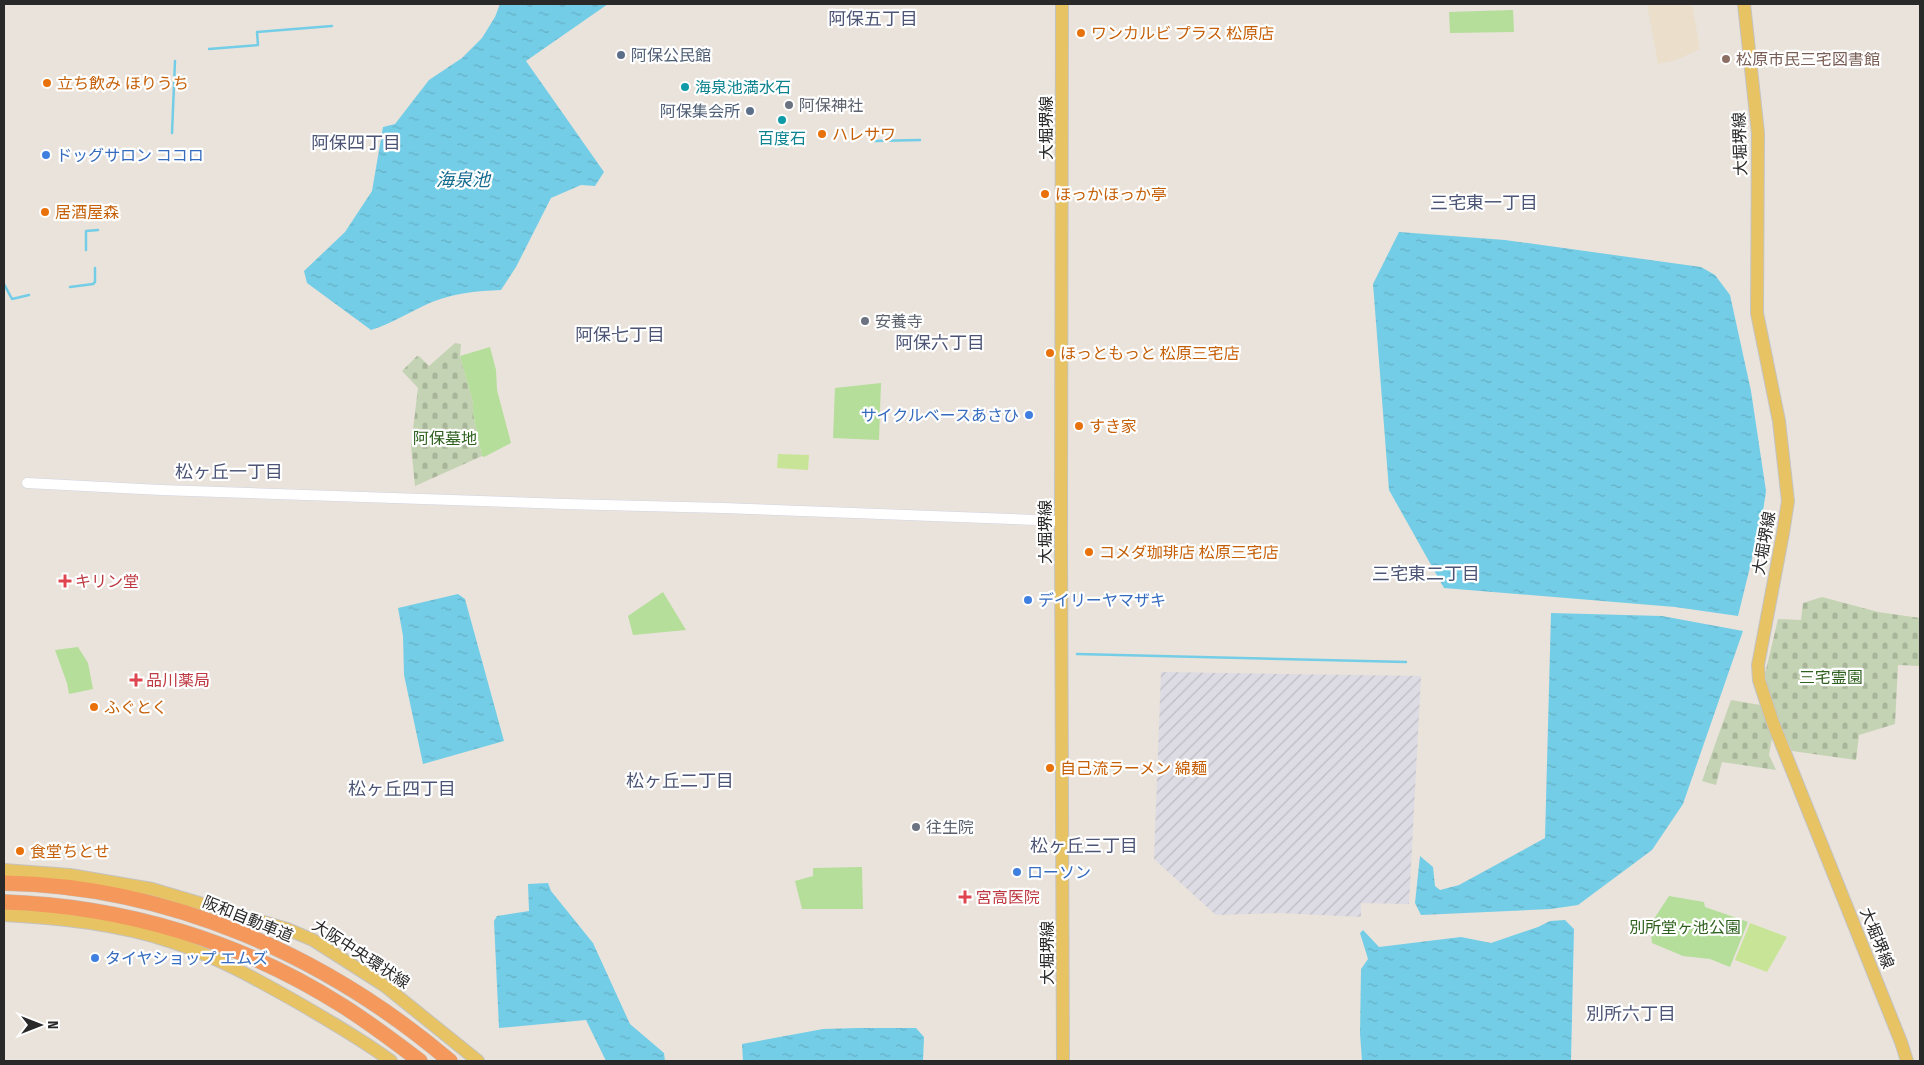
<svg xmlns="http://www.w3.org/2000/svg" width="1924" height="1065" font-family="'Fira Sans Condensed','Noto Sans JP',sans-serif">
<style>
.industrial{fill:url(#industrial-furrows)}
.education{fill:#ebdfcb}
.cemetery{fill:url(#cemetery-stones)}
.park{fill:#b4de9a}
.pitch{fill:#c7e497}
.water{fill:url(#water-ripples)}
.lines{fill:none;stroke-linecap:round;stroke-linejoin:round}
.stream{stroke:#74cde6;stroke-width:2.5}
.minor-casing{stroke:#d0d4e1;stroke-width:11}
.major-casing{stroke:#c3c3c3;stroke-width:14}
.highway-casing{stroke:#c3c3c3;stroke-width:16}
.minor{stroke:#fff;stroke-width:10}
.major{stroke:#e7c363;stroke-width:12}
.highway{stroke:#f4985c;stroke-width:15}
.food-dot{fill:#e8710a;stroke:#fff;stroke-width:2}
.service-dot{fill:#5c6f8a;stroke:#fff;stroke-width:2}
.education-dot{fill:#8d6e63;stroke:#fff;stroke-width:2}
.culture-dot{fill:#0f9aa8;stroke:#fff;stroke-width:2}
.worship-dot{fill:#6b7280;stroke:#fff;stroke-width:2}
.shop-dot{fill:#3f7fe0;stroke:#fff;stroke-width:2}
.health-dot{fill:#e0444e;stroke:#fff;stroke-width:2}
.labels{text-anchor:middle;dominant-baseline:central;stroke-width:4.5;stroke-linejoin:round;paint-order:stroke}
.food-label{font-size:16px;fill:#c56008;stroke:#fff;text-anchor:start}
.service-label{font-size:16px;fill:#4e5e75;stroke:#fff;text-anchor:start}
.education-label{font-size:16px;fill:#785e54;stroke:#fff;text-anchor:start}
.culture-label{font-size:16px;fill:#0d838f;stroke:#fff;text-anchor:start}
.worship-label{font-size:16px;fill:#5b616d;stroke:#fff;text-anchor:start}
.street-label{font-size:16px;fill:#292929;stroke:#fff}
.shop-label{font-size:16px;fill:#366cbe;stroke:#fff;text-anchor:start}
.park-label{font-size:16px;fill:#2e601e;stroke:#fff}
.health-label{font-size:16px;fill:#be3a42;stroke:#fff;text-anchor:start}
.neighbourhood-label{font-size:18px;fill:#4c5576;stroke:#fff}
.water-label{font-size:18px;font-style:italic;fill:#156b90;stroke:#fff}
</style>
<defs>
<pattern id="industrial-furrows" width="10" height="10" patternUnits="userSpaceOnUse" patternTransform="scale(1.25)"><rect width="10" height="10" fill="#dddbe3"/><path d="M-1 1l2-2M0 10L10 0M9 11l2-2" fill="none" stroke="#bebcc3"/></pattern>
<pattern id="cemetery-stones" width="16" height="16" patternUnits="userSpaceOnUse" patternTransform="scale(1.25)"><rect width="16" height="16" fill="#c4d3b3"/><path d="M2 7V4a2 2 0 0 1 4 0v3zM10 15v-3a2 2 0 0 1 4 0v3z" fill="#a8b59a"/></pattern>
<pattern id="water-ripples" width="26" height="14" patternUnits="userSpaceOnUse" patternTransform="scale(1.25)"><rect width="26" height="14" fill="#74cde6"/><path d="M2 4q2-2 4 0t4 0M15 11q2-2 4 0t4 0" fill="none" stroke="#64b0c5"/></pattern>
</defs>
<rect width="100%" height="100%" fill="#eae3db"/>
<path class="industrial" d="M1161,672L1421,676L1409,904L1361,903V917L1280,913L1216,915L1154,859Z"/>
<path class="education" d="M1647,4H1692L1700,49L1676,60L1658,64Z"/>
<g class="cemetery">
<path d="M455,343L461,344L460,356L473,402V413L482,456L415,486L411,446L418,388L402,371L417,356H419L429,366Z"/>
<path d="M1822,597L1878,612L1920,618V666L1898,665L1895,724L1859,735L1856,760L1792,751L1771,703L1765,674L1778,619L1801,620L1803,603Z"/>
<path d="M1731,700L1760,705L1772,738L1769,755L1776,770L1722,762L1716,785L1702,781Z"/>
</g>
<g class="park">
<path d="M1513,10L1514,32L1450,33L1449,12Z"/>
<path d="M490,347L496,370L497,390L511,443L484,457L482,456L473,413V402L460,356Z"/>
<path d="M881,383L879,440L833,438L835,388Z"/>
<path d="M663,592L686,630L633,635L628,616Z"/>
<path d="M78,647L88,663L93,689L69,694L67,683L55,650Z"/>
<path d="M862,867L863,909H802L795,881L813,876V868Z"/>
<path d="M1669,896L1704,902L1705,907L1748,922L1730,967L1710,959L1683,956L1652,943L1650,925Z"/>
</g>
<g class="pitch">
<path d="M778,454L809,455L808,470L777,468Z"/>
<path d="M1750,923L1787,937L1767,972L1735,960Z"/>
</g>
<g class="water">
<path d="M500,4H608L526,61L604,172L595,186L581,185L551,198L516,267L501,290C477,291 455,293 432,302C411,311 393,323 371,330L307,283L304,271L345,232L372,191L383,127L395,124L429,80L462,58L482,38L495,17Z"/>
<path d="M1399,232L1505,240L1701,267L1715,275L1730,295L1751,391L1766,491L1762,518L1738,616L1675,607L1444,588L1389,490L1373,284Z"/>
<path d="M458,594L465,599L504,741L423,764L404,675L403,636L398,608Z"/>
<path d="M1551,613L1662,616L1743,631L1683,804L1652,850L1578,905L1551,909L1421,915L1415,903L1420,856L1433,867L1435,886L1440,890L1459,885L1545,838Z"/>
<path d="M548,883L551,891L593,943L630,1024L664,1053L665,1061H606L586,1020L499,1028L494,921L497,916L529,911L528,884Z"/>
<path d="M1565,920L1574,929L1571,1061H1362L1360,1034L1361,969L1368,959L1360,933L1363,930L1379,947L1461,937L1491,943L1538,927L1550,921Z"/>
<path d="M858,1028H916L924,1037L923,1061H743L742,1044L823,1029Z"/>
</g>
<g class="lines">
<g class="stream">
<path d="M209,49L258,45L257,32L332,26"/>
<path d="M172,133L175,61"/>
<path d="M873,141L920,140"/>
<path d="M86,250V231L98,230"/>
<path d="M4,284L12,299L29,295"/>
<path d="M70,287L93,284L95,282V268"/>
<path d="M1077,654L1406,662"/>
</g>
<g class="minor-casing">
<path id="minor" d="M27,483L161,490L565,504L723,508L1061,521"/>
</g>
<g class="major-casing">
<g id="major">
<path d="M1062,4L1061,538L1063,1061"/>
<path d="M1744,4L1758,133L1757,313L1779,421L1788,501L1783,533L1758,665L1759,680L1773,723L1901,1042L1907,1061"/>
<path d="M4,870L70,875L152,889L287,929L313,940L385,986L478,1061"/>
<path d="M4,915C60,918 118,924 172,942C215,956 256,979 295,1001C328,1020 361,1039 391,1061"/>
</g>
</g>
<g class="highway-casing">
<g id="highway">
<path d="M4,883C169,886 325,955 450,1061"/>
<path d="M4,902C124,906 241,941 343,1006C370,1023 395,1042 420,1061"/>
</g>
</g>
<use href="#minor" class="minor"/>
<use href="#major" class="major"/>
<use href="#highway" class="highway"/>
</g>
<g class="food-dot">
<circle cx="1081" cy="33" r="5"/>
<circle cx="47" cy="83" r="5"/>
<circle cx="822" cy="134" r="5"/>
<circle cx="1045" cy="194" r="5"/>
<circle cx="45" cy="212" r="5"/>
<circle cx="1050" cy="353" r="5"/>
<circle cx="1079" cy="426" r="5"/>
<circle cx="1089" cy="552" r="5"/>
<circle cx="94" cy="707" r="5"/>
<circle cx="1050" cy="768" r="5"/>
<circle cx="20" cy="851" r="5"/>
</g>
<g class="service-dot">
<circle cx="621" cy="55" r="5"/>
<circle cx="750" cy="111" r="5"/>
</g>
<circle class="education-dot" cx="1726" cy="59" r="5"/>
<g class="culture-dot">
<circle cx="685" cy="87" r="5"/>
<circle cx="782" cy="120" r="5"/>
</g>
<g class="worship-dot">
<circle cx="789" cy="105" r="5"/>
<circle cx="865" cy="321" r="5"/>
<circle cx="916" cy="827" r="5"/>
</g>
<g class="shop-dot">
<circle cx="46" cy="155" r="5"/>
<circle cx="1029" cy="415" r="5"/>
<circle cx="1028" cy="600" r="5"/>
<circle cx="1017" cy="872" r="5"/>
<circle cx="95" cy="958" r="5"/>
</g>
<g class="health-dot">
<path d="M62.5 573.5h5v5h5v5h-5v5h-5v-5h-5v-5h5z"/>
<path d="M133.5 672.5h5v5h5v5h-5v5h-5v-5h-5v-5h5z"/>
<path d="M962.5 889.5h5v5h5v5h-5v5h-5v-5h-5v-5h5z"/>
</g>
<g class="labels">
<g class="food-label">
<text x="1091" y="33">ワンカルビ プラス 松原店</text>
<text x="57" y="83">立ち飲み ほりうち</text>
<text x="832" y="134">ハレサワ</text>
<text x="1055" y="194">ほっかほっか亭</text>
<text x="55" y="212">居酒屋森</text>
<text x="1060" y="353">ほっともっと 松原三宅店</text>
<text x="1089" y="426">すき家</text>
<text x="1099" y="552">コメダ珈琲店 松原三宅店</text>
<text x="104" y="707">ふぐとく</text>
<text x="1060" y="768">自己流ラーメン 綿麺</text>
<text x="30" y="851">食堂ちとせ</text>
</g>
<g class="service-label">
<text x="631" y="55">阿保公民館</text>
<text x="740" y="111" text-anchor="end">阿保集会所</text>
</g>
<g class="education-label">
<text x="1736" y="59">松原市民三宅図書館</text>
</g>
<g class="culture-label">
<text x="695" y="87">海泉池満水石</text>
<text x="782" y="138" text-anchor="middle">百度石</text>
</g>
<g class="worship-label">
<text x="799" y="105">阿保神社</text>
<text x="875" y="321">安養寺</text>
<text x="926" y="827">往生院</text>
</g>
<g class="street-label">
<text transform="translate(1046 128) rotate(-90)">大堀堺線</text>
<text transform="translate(1740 144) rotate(-92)">大堀堺線</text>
<text transform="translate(1045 532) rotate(-90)">大堀堺線</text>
<text transform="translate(1764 543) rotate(-80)">大堀堺線</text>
<text transform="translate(248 919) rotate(22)">阪和自動車道</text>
<text transform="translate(1877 938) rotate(68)">大堀堺線</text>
<text transform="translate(1047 953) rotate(-90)">大堀堺線</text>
<text transform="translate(361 954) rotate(33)">大阪中央環状線</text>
</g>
<g class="shop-label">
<text x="56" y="155">ドッグサロン ココロ</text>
<text x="1019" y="415" text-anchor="end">サイクルベースあさひ</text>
<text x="1038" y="600">デイリーヤマザキ</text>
<text x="1027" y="872">ローソン</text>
<text x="105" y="958">タイヤショップ エムズ</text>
</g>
<g class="park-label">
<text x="445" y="438">阿保墓地</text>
<text x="1831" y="677">三宅霊園</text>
<text x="1685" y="927">別所堂ヶ池公園</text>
</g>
<g class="health-label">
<text x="75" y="581">キリン堂</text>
<text x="146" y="680">品川薬局</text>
<text x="976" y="897">宮高医院</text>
</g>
<g class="neighbourhood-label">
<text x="873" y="19">阿保五丁目</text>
<text x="356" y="143">阿保四丁目</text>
<text x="1484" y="203">三宅東一丁目</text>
<text x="620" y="335">阿保七丁目</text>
<text x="940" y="343">阿保六丁目</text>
<text x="229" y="472">松ヶ丘一丁目</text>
<text x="1426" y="574">三宅東二丁目</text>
<text x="680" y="781">松ヶ丘二丁目</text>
<text x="402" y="789">松ヶ丘四丁目</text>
<text x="1084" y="846">松ヶ丘三丁目</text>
<text x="1631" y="1014">別所六丁目</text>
</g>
<g class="water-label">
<text x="463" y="180">海泉池</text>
</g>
</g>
<rect width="1924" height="1065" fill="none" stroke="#292929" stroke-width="10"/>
<g transform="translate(40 1025) rotate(90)" stroke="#ffffff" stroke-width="4" paint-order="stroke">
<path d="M0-4L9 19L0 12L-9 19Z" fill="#292929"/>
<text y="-8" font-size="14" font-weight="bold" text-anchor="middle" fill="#292929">N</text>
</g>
</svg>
